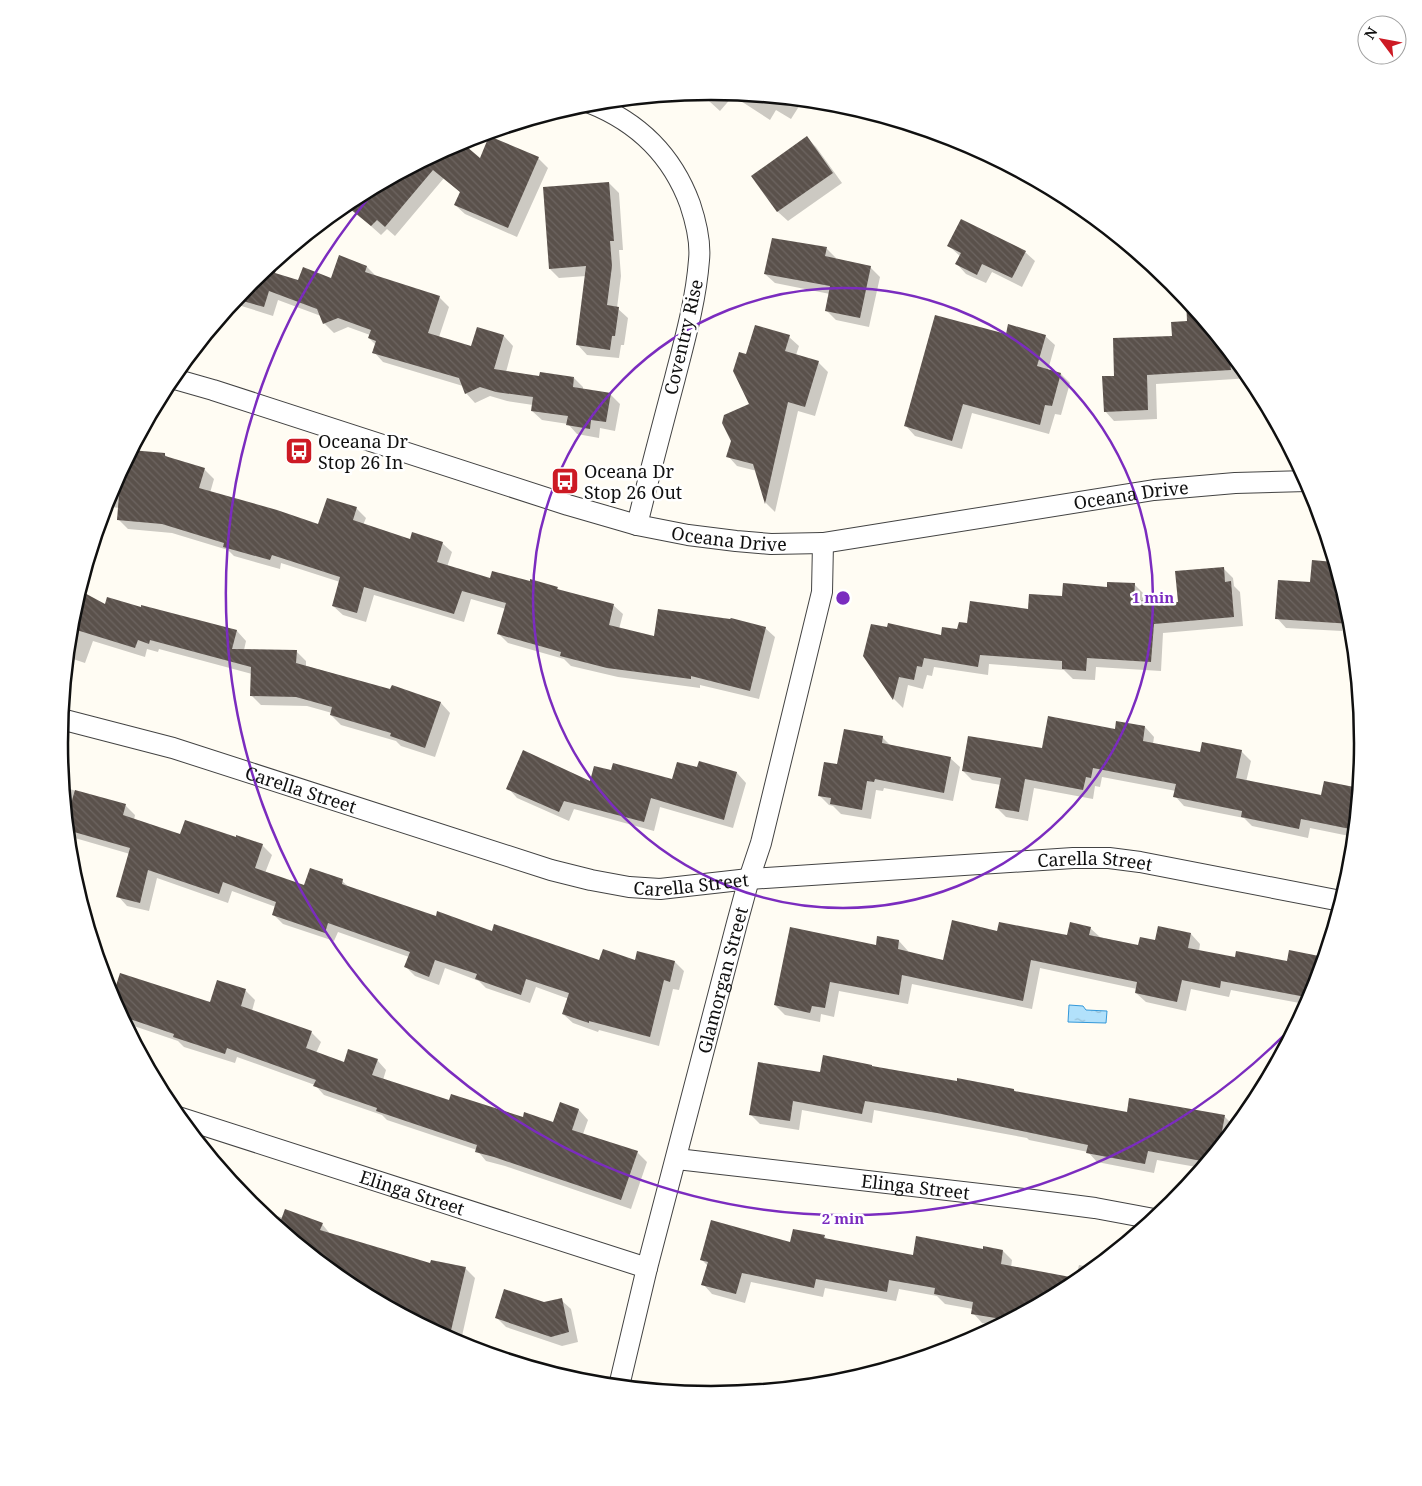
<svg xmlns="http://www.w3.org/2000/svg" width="1422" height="1486" font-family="'Noto Serif',serif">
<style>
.water{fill:url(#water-ripples);stroke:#3398d9}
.shadow{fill:#0003}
.building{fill:url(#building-back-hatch)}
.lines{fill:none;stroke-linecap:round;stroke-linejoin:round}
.minor-casing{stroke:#434343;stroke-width:22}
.minor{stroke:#fff;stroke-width:20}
.ring{fill:none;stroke:#7b2cbf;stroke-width:2.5}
.labels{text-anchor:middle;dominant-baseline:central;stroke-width:5;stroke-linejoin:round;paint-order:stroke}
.street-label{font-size:18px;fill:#101010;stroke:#fff}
.poi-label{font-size:18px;fill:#101010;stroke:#fff;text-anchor:start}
.rim{fill:none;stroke:#101010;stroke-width:2.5}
.centre{fill:#7b2cbf;stroke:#fff;stroke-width:2.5}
.ring-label{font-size:15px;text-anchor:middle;font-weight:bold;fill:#7b2cbf;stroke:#fff;stroke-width:5;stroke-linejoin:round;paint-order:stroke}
</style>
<defs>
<pattern id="water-ripples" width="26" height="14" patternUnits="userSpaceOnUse" patternTransform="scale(1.25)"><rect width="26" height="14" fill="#b2e1fb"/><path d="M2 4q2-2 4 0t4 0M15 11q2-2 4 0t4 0" fill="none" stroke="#98c0d6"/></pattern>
<pattern id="building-back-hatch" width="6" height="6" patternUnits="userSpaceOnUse" patternTransform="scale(1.25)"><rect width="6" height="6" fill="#5a514b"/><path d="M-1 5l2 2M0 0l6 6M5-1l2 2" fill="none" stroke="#6d6561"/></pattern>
</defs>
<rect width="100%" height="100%" fill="#fffcf3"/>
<path class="water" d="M1069,1005L1083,1006L1086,1010L1107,1011L1106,1023L1068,1022Z"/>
<g class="shadow">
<path d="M711,91L803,100L791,119L776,110L770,120L733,96L720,111L699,92Z"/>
<path d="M807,138L816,147L842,183L788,221L778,212L753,176Z"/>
<path d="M459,142L480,160L538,158L548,168L517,237L465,214L455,205L461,193L444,178L395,236L387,229L381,235L345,203L371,189L373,191L379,184Z"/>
<path d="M609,183L619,193L623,250H619L621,276L617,308L628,318L624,345H621L619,358L587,355L578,345L586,276L559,278L550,269Z"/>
<path d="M949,246L1025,252L1035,261L1022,287L992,272L986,283L966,274L957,264L961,257Z"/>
<path d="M826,248L836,258L835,260L870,267L880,277L869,327L836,320L826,310L830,294L775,283L765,274Z"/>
<path d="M367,267L377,277L439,297L449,307L439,337L472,347L478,329L504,336L513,346L506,372L540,377L574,378L583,387V390L610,394L620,404L615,431L600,428L599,438L577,434L568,424L542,420L532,411L533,405L507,401L490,396L475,403L466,393L463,386L383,362L374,352L376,345L369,338L370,335L348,327L334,333L324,323L321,316L278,300L273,316L232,303L250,282L263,271L299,282L331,279Z"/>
<path d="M1187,300L1251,378L1156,384L1157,419L1114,421L1105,411L1116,377L1173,337L1188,322Z"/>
<path d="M1006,335L1045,336L1055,345L1048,370L1061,374L1070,383L1061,415L1055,414L1049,434L972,413L962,449L915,436L906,426Z"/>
<path d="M789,337L799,346L796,355L818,362L828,372L815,416L798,411L775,512L766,503L757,471L737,466L728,456L751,405L747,356Z"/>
<path d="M131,452L165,455L169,458L204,469L214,479L210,493L319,526L356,508L366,518L363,525L411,540L442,543L452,552L447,567L490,580L557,588L561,592L613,605L623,614L619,629L655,638L765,628L775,637L759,699L700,685V688L618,677L571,666L564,659L508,643L499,634L506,609L471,599L464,622L374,595L366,622L343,615L333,606L340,582L281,563L280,569L234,556L228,550L172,533L128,529L118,519L119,508L105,506L109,493Z"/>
<path d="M1313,562L1335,563L1351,616H1343L1342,631L1286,628L1277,618L1312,583Z"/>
<path d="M1223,568L1233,578L1234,586L1240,592L1243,626L1163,633L1161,671L1096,667L1095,680L1073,679L1064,670L989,664L988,675L934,667L932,676L927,675L923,689L908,685L903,708L894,699L865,656L942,637L958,631L968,624L1029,611L1064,598L1108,588L1134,584L1144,594L1143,602L1179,604Z"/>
<path d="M106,605L237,631L246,641L244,650L296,651L306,661V666L391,690L392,686L441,703L450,713L435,757L401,746L396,741L341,725L331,715L332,713L307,706L261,705L251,695L252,674L159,649L158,652L147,649L145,657L93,641L85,663L67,657L71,615Z"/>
<path d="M1145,727L1154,737L1153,744L1201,753L1241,751L1251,761L1246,782L1322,797L1359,789L1354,837L1310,828L1308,838L1252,826L1244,818L1184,806L1175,796L1176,791L1102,777L1100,787L1095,786L1093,799L1034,788L1028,821L1006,817L996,807L1001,785L972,780L963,771L1116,730Z"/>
<path d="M882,737L891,746L950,758L960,767L953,801L884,788L883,791L876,790L871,819L841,814L833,806L829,805L820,796L838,765Z"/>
<path d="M700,763L737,773L746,783L733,828L660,807L654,831L574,809L569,821L517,798L508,788L591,782L612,772L673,780L698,769Z"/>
<path d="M63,787L126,806L135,815L134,820L181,836L262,845L272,855L265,873L305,886L342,881L350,888L436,918L600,962L635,961L638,953L675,962L684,971L679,990L673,989L659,1046L599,1030L598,1032L573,1023L563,1014L569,999L536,987L530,1003L486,988L479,981L445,968L439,985L415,976L406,967L409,957L338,932L334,941L283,924L273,914L276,907L232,891L228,903L157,878L149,911L127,906L118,896L130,854L68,836Z"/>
<path d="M1090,928L1100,937L1139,947L1191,934L1200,944L1199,951L1236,959L1288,963L1290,951L1324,958L1313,993L1303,1012L1305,1004L1231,990L1229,997L1191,989L1186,1011L1146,1002L1136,993L1137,989L1040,968L1032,1009L912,984L908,1004L839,991L834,1017L821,1014L820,1022L785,1015L775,1005L877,946L899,941L908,951V953L943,961L998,932L1068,937Z"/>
<path d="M121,975L211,1004L218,982L246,991L255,1000L252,1011L311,1032L321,1042L316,1053L345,1064L377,1060L386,1070L383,1080L450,1102L554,1124L561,1104L579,1110L588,1120L583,1134L637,1152L647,1162L631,1209L505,1166L486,1161L477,1150L387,1120L382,1115L324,1095L315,1085L237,1057L235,1063L184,1047L178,1041L125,1023L112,1000Z"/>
<path d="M873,1068L958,1082L1014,1090L1017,1093L1128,1113L1172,1106L1225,1117L1234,1126V1129L1202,1168L1157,1160L1154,1173L1097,1162L1088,1152L1029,1140L1027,1138L874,1110L872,1123L802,1110L799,1130L760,1124L750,1114L821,1074Z"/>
<path d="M255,1208L283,1218L322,1224L331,1235L431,1265L465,1268L475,1278L460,1345L348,1285Z"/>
<path d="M824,1236L828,1240L914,1256L984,1250L1003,1251L1012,1260L1011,1268L1071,1278L1072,1276L1076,1277L1079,1265L1095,1268L1073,1285L998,1326L982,1323L973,1313V1309L945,1304L937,1296L899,1289L896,1301L825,1288L823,1297L751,1282L745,1303L712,1294L703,1284L708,1266L701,1259L791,1244Z"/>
<path d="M561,1300L571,1309L578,1342L562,1346L506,1327L496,1317Z"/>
</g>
<g class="building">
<path d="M489,136L539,157L508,228L454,205L460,192L433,170L385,227L377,220L371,226L344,204L460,141L480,158Z"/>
<path d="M807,136L833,173L777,212L751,176Z"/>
<path d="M609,182L614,241H610L612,266L607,305L619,307L615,336H612L610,350L576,345L586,266L549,269L543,187Z"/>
<path d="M961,219L1026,251L1012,278L982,264L977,275L955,264L961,253L947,246Z"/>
<path d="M772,238L827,247L825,256L871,266L860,318L825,311L830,286L764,274Z"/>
<path d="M339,255L367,266L365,272L440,296L428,333L471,346L477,327L504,335L494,369L539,376L540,372L574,377L573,387L611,393L606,422L591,420L590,429L566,425L568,416L531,411L533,397L496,392L480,387L465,394L459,378L372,353L376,341L368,338L371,330L338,318L323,324L317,309L269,291L264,307L236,299L250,282L280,257L275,273L298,280L303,267L331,278Z"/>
<path d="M1186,298L1229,352L1231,370L1147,375L1148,410L1104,412L1102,376H1114L1113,338L1172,336L1171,322L1187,321Z"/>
<path d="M935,315L1006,334L1008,324L1046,335L1037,366L1061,373L1052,406L1045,405L1040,425L963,404L952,441L904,426Z"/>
<path d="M755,325L790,335L785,351L819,361L805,407L788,402L765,504L753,464L726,457L731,441L722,423L724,415L749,404L733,371L739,352L746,354Z"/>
<path d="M131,450L165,453V456L205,468L199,488L277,510L318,524L327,498L357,507L353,520L410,539L412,532L443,542L437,562L490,578L492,571L530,581V579L558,587L557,589L614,604L609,625L654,636L658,609L730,619L731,618L766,627L750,691L691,676V679L607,668L560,656L561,652L497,634L506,603L462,591L454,614L364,587L357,613L332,606L340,577L272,555L270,560L223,547L224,543L162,524L117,520L121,470Z"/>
<path d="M1312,560L1334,562L1336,569L1335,594L1344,595L1352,624L1275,619L1278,580L1310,582Z"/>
<path d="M1224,567L1225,582L1231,581L1234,617L1154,624L1151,662L1087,658L1086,671L1062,669V661L980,655L978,667L924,658L922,667L917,666L914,680L899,677L893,700L863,656L871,624L887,627L888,623L941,635L942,627L957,629L959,622L967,623L970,601L1028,609L1029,594L1062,596L1063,583L1107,587V582L1135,583L1134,600L1178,602L1175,571Z"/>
<path d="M79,590L105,604L107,597L141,607V605L237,630L232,649L297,650L296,663L390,689L392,685L441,702L425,748L390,736L391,733L330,715L332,707L296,697L250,696L251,667L150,640L149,644L138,640L135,648L70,628L71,615Z"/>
<path d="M1048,716L1115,729L1116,721L1145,726L1143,741L1200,752L1202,742L1242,750L1236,778L1321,795L1324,781L1359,788L1355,830L1301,819L1299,829L1241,817L1242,811L1173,797L1176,784L1093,768L1091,778L1086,777L1083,790L1025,779L1019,812L995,808L1001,778L962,771L968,736L1042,748Z"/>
<path d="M844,729L883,736L882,743L951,757L944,793L875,779L874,782L867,781L862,810L830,804L831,798L818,796L824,762L837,764Z"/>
<path d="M523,750L590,781L594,766L611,770L613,763L672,779L677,762L697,767L699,761L737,772L724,820L651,798L644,822L564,801L559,812L506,789Z"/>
<path d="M75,790L126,804L123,815L180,834L185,820L236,837V835L263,844L255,868L304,885L310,868L343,879L342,884L436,916L437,911L492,931L494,924L599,960L603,949L635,960L637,951L675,961L670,982L664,980L650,1037L589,1021V1023L562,1014L569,993L526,979L521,995L475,979L477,974L435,960L429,977L404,967L410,952L328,923L325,933L272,915L276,902L223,882L219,894L148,870L140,903L116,897L130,848L67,830L66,821Z"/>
<path d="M952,920L997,931L999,922L1067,935L1070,922L1091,927L1089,935L1138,945L1140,937L1155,940L1158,926L1191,933L1188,948L1235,957L1236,951L1287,961L1289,950L1324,957L1311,998L1221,981L1220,988L1182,980L1177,1002L1135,993L1137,982L1031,960L1023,1001L902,975L899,995L830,982L825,1008L812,1006L810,1013L774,1005L790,927L876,945L877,936L899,940L898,949L943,960Z"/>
<path d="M120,973L210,1002L217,980L246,989L241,1006L312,1031L306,1048L344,1062L348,1049L378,1059L372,1075L449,1100L451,1094L523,1117L524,1112L553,1122L560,1102L579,1109L572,1130L638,1151L621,1200L494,1157L475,1152L477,1145L376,1111L377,1108L313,1086L316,1080L227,1048L225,1054L173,1037L174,1034L121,1016L112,998Z"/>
<path d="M823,1055L872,1065V1066L957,1081V1078L1014,1089V1091L1127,1112L1129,1098L1225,1115L1219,1147L1207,1162L1148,1151L1145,1164L1086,1153L1088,1145L937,1113L865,1101L862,1114L793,1101L790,1121L749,1115L758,1062L820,1072Z"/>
<path d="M285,1209L323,1223L320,1230L430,1263L431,1260L466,1267L449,1339L395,1310L396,1304L365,1294L348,1285L278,1228Z"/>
<path d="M711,1220L790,1242L793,1229L825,1235L824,1238L913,1255L916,1236L983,1249V1246L1003,1250L1001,1264L1081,1279L1073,1285L1008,1320L971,1314L973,1302L934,1294L935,1288L889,1280L887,1292L816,1279L814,1288L742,1273L736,1294L701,1285L708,1262L700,1260Z"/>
<path d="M504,1289L544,1302L562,1298L569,1332L551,1337L495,1318Z"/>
</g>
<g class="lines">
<g class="minor-casing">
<g id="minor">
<path d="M590,103C638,122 672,155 690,204C696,222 701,241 699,260C696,300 685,339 675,378C662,427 649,476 637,525"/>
<path id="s1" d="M171,378L213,390L568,505L637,525L688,535L736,541L771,544L823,543L1154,490L1235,483L1307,481"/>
<path id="s2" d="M61,719L173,748L551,870L591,880L629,887L660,889L749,879L1073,858H1109L1140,862L1341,901"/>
<path id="s3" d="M178,1117L647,1268"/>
<path id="s4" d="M677,1159L1033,1200L1095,1208L1154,1219"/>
<path id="s5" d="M619,1386L647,1268L737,923L749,879L761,843L822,592L823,543"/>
</g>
</g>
<use href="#minor" class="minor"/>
</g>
<g class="ring">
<circle cx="843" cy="598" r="310"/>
<path d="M1297 1022A621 621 0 0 1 378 187"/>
</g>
<defs>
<g id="bus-square" transform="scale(1.4375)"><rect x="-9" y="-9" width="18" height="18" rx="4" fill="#cd1a24" stroke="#fff"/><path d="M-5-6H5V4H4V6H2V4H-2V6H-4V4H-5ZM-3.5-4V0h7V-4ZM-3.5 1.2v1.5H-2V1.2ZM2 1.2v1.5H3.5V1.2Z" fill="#fff"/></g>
</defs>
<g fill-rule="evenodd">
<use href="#bus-square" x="299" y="451"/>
<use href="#bus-square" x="565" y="481"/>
</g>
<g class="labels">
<g class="street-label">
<text transform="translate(683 337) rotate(-77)">Coventry Rise</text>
<text stroke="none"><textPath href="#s1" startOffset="988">Oceana Drive</textPath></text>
<text stroke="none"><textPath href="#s1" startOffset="582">Oceana Drive</textPath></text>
<text stroke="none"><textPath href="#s2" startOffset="250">Carella Street</textPath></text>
<text stroke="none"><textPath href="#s2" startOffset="1060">Carella Street</textPath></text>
<text stroke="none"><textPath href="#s2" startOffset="655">Carella Street</textPath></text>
<text stroke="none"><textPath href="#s5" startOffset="419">Glamorgan Street</textPath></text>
<text stroke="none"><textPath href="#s4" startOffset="240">Elinga Street</textPath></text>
<text stroke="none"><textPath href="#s3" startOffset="246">Elinga Street</textPath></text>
</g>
<g class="poi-label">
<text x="318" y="441">Oceana Dr<tspan x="318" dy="21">Stop 26 In</tspan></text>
<text x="584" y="471">Oceana Dr<tspan x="584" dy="21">Stop 26 Out</tspan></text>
</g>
</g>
<path d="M0 0H1422V1486H0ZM68 743a643 643 0 1 1 1286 0a643 643 0 1 1-1286 0Z" fill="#fff" fill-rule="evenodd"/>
<path class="rim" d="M68 743a643 643 0 1 1 1286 0a643 643 0 1 1-1286 0Z"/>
<circle cx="843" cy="598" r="8" class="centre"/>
<g class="ring-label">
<text x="1153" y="603">1 min</text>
<text x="843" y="1224">2 min</text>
</g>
<g transform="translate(1382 40) rotate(302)"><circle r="24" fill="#ffffff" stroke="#9f9f9f"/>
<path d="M0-4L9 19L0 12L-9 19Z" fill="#cd1a24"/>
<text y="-8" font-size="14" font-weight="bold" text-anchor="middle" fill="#101010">N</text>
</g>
</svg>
